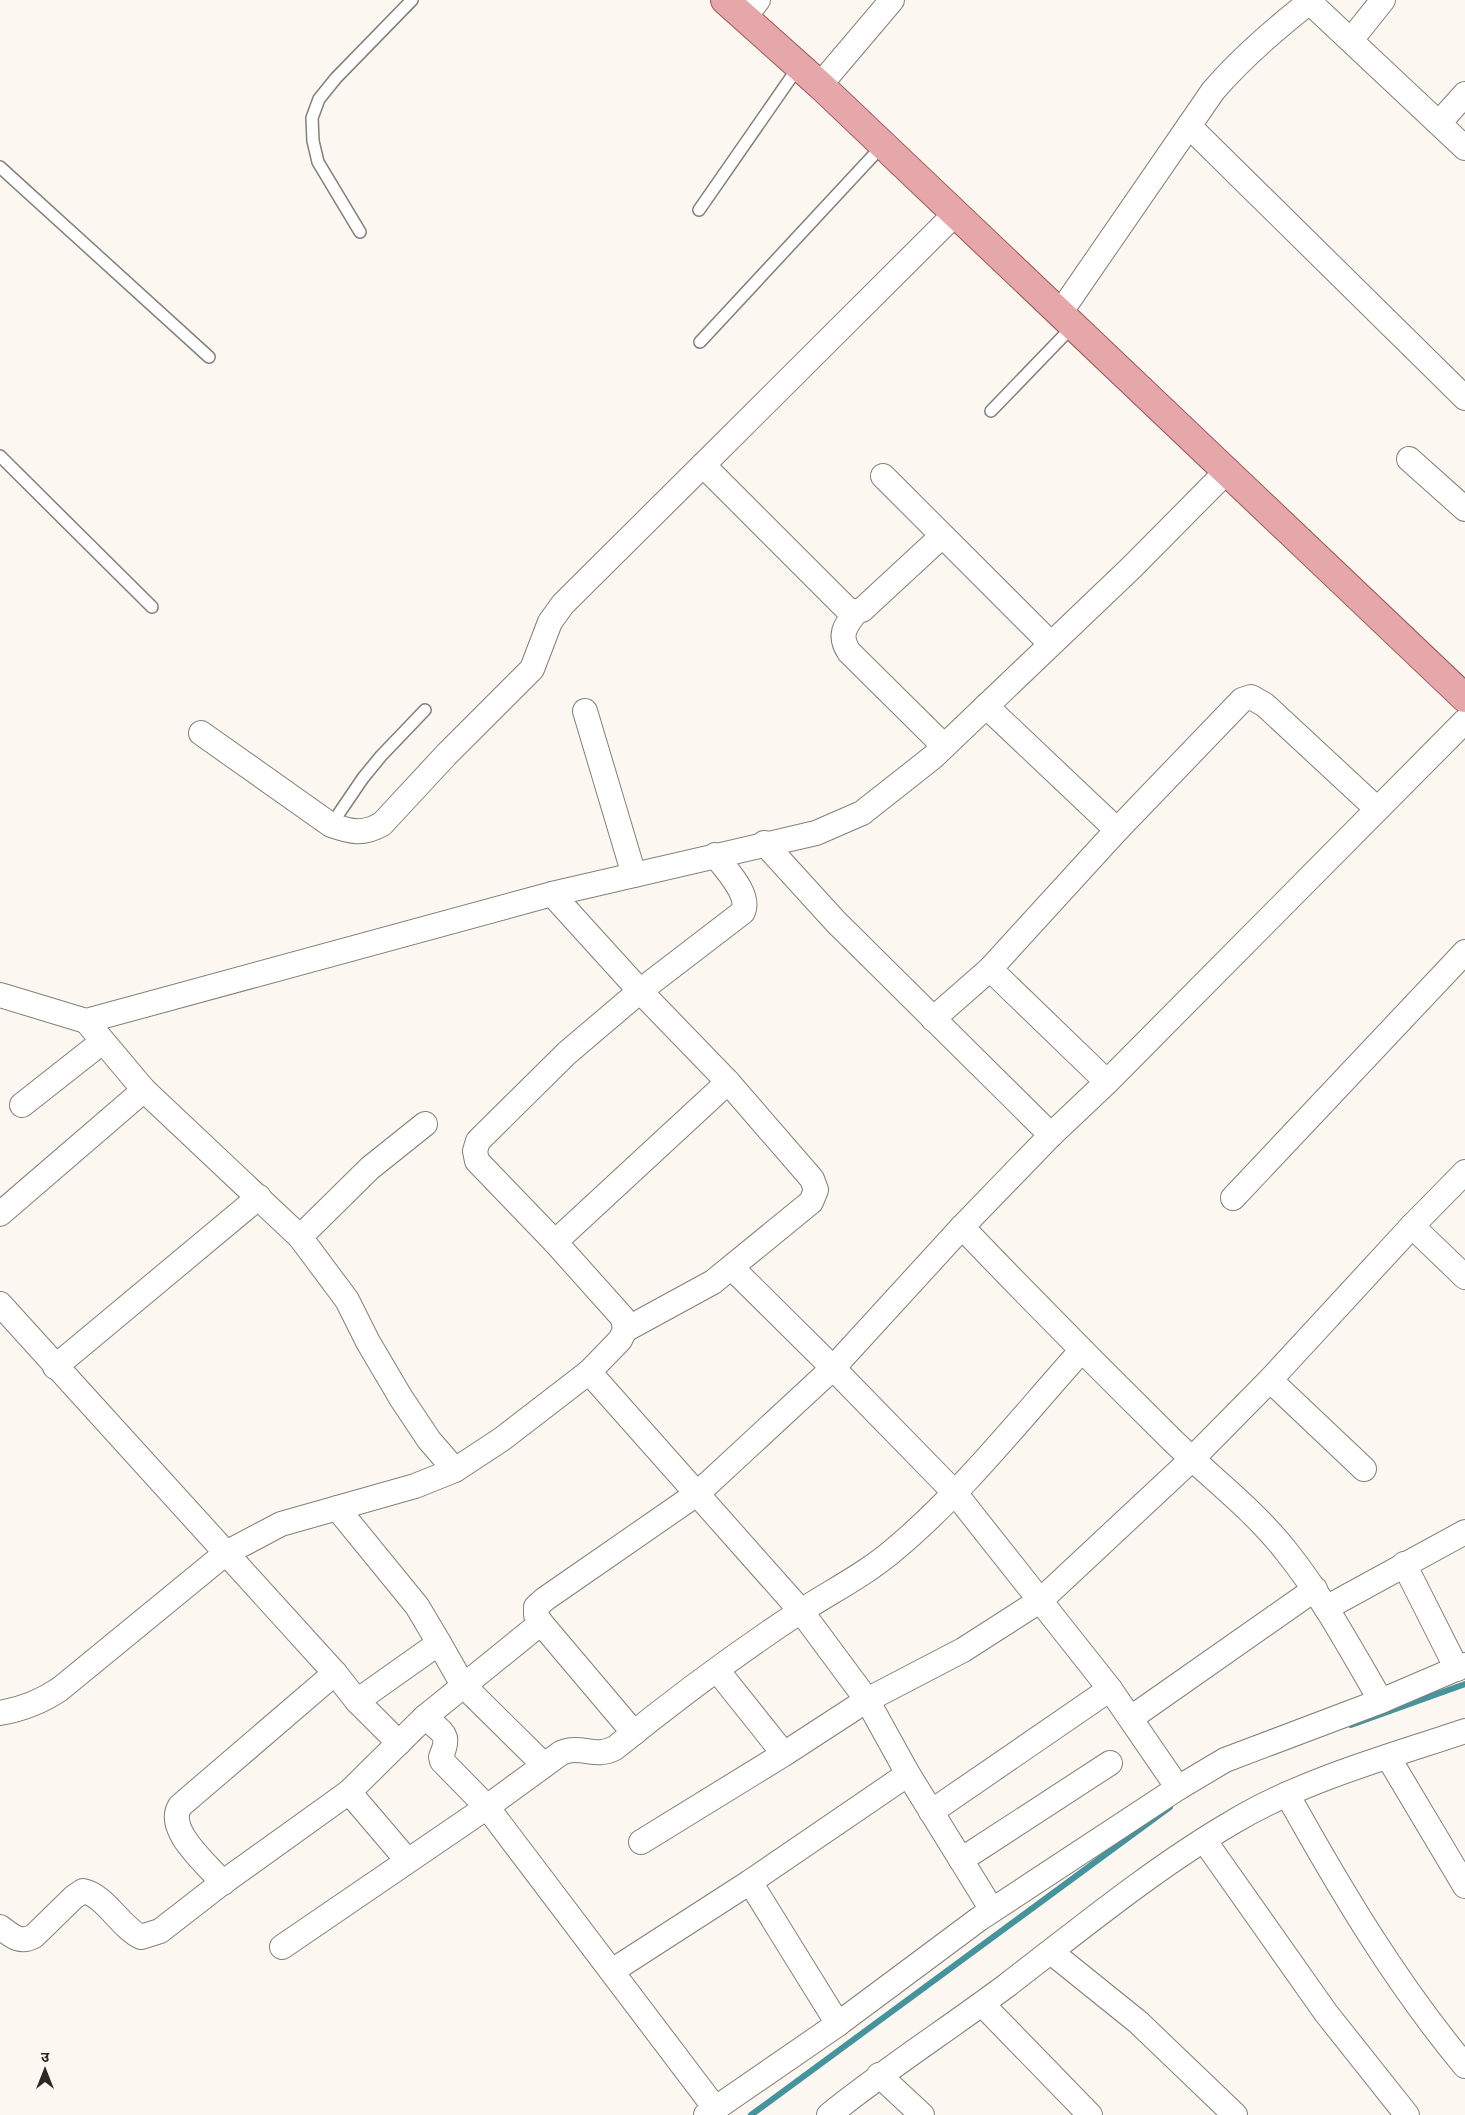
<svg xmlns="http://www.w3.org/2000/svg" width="1465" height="2115" font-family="Rubik,'Noto Sans Devanagari',sans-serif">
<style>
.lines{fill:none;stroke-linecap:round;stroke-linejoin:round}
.stream{stroke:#44939d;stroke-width:6}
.service-casing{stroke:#837f79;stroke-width:14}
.minor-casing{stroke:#837f79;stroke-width:26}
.primary-casing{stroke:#995556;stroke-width:30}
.service{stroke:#fff;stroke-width:11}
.minor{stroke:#fff;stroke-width:24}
.primary{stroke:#e5a7a9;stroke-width:28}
</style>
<rect width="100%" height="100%" fill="#fcf8f1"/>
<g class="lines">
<g class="stream">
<path d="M1351,1725L1465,1684"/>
<path d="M751,2115L1170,1807"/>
</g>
<g class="service-casing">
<g id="service">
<path d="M0,167L209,357"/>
<path d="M699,210L799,66"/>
<path d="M360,232L318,162L313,141L312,118L319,99L336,78L412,0"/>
<path d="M700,342L883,145"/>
<path d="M991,411L1073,326"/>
<path d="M0,456L152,607"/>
<path d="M331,825L363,778L381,756L425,710"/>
</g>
</g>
<g class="minor-casing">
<g id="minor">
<path d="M1312,0L1316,8L1465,148"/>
<path d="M744,18L758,0"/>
<path d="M1351,40L1383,0"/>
<path d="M820,85L892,0"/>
<path d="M1439,123L1465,94"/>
<path d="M1189,126L1465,398"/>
<path d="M1060,313L1213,91C1243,56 1276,28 1312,0"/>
<path d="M1409,459L1465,509"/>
<path d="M883,476L1050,643"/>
<path d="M942,536L862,610L850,612L703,465L955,214"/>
<path d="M856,612C845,626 838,635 849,652L944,746"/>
<path d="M986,706L1117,830"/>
<path d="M585,711L634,875"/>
<path d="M201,733L331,825C351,832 363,835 382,824L446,755L532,669L550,622L563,604L703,465"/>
<path d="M764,843L836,922L1051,1135"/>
<path d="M552,894L640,991L728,1082L812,1179L816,1190L811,1202L713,1282L625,1330"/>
<path d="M990,969L1107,1082"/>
<path d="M0,995L86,1021L552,894L816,833L862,813L933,757L1132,567L1227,471"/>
<path d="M933,1019L990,969L1117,830L1242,700L1251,697L1265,705L1377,809"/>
<path d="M86,1021L144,1090L300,1237L347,1300L368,1342L401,1398L429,1440L455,1470"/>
<path d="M22,1105L102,1042"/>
<path d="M1233,1198L1465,952"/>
<path d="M0,1214L144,1090"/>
<path d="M1412,1226L1465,1277"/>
<path d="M962,1227C1031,1299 1101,1370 1172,1440C1210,1477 1253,1509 1286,1551C1323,1597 1351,1650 1381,1701"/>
<path d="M300,1237L370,1168L425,1124"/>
<path d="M555,1242L728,1082"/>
<path d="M732,1268L833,1368L955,1493L1110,1689L1178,1788"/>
<path d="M0,1304L335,1673L357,1701L399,1743"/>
<path d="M55,1367L259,1197"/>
<path d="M589,1372L620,1340L625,1330L623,1318L555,1242L477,1161L475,1151L478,1141L567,1053L640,991L743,912C751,894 725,869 715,855"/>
<path d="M1270,1380L1364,1469"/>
<path d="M337,1508L417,1606L439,1643"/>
<path d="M1404,1564L1457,1669"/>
<path d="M1326,1608L1465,1532"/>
<path d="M541,1623L536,1615V1607L545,1599L698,1493L833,1368L962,1227L1051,1135L1107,1082L1465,721"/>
<path d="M357,1701L439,1643L463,1685L544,1765"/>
<path d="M0,1713C23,1709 41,1702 60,1689L226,1553L281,1524L415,1486L455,1470L502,1439L589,1372L801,1611L867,1700L908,1774L992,1910"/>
<path d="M425,1717C443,1734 451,1733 441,1757L442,1761L487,1807L715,2108"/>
<path d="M1131,1718L1315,1589"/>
<path d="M784,1754L867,1700L963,1650L1041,1600L1192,1459L1270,1380L1412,1226L1465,1172"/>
<path d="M1388,1757L1465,1886"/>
<path d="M349,1792L407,1860"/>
<path d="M1287,1794C1340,1889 1395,1982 1465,2066"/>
<path d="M931,1812L1110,1689"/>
<path d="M1204,1840L1326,2013L1407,2115"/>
<path d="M641,1842L784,1754L717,1670"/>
<path d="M961,1860L1110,1763"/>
<path d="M750,1882L838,2024"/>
<path d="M223,1883C207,1864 165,1830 180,1806L335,1673"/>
<path d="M0,1927C12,1936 20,1944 34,1936L74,1897L83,1891C105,1895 120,1927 141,1937L160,1931L218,1886L349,1792L425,1717L541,1623L634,1733"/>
<path d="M282,1947L487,1807L561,1753C582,1744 594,1759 615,1748C674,1700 737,1653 801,1611C832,1591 866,1574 895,1549C964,1491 1021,1418 1081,1351"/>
<path d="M1051,1952L1138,2022L1235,2115"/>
<path d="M612,1971L750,1882L908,1774"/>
<path d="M982,2004L1090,2115"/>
<path d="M879,2075L922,2115"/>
<path d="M706,2115L838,2024L979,1919L1178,1788L1225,1760L1381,1701L1465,1665"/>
<path d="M829,2115C886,2069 947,2030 1006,1986C1079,1930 1154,1868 1233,1822C1303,1780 1388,1757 1465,1731"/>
</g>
</g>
<g class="primary-casing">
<path id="primary" d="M725,0L820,85L1465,698"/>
</g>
<use href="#service" class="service"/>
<use href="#minor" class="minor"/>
<use href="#primary" class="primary"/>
</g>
<g transform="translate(45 2070)" stroke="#fcf8f1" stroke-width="4" paint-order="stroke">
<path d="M0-4L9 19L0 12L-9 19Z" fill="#2b2927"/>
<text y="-8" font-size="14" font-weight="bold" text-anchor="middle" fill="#2b2927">उ</text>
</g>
</svg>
